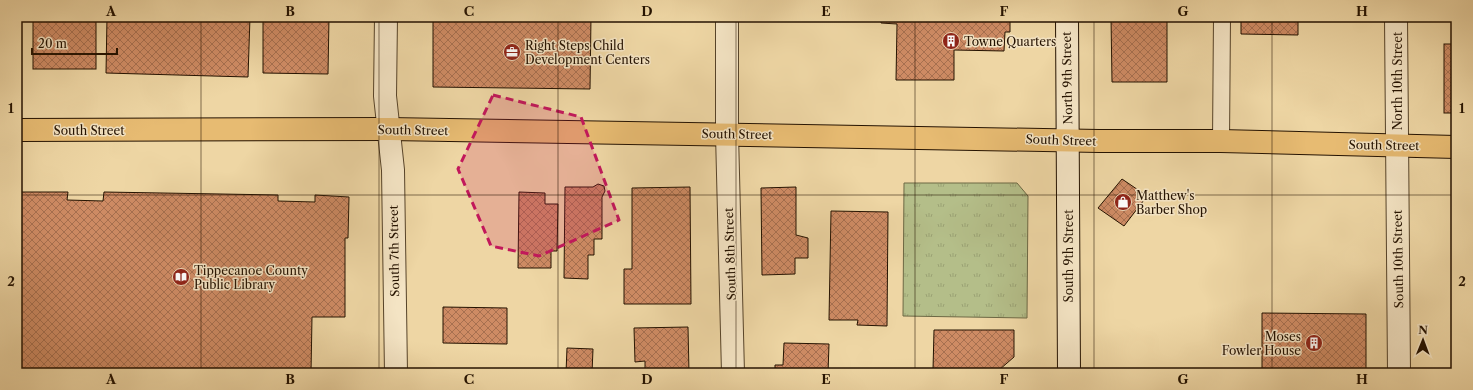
<svg xmlns="http://www.w3.org/2000/svg" width="1473" height="390" font-family="'Libre Caslon Text',serif">
<style>
.grass{fill:url(#grass-tufts);stroke:#6c6844}
.building{fill:url(#building-cross-hatch);stroke:#241200}
.lines{fill:none;stroke-linecap:round;stroke-linejoin:round}
.lane-casing{stroke:#564329;stroke-width:18}
.street-casing{stroke:#564329;stroke-width:24}
.secondary-casing{stroke:#241200;stroke-width:24}
.primary-casing{stroke:#241200;stroke-width:24}
.lane{stroke:#f4e4c4;stroke-width:16}
.street{stroke:#f4e4c4;stroke-width:22}
.secondary{stroke:#f4e4c4;stroke-width:22}
.primary{stroke:#e7bb72;stroke-width:22}
.marked{fill:#c2185b;fill-opacity:0.2;stroke:#c2185b;stroke-width:3;stroke-dasharray:8 5;stroke-linejoin:round}
.grid{fill:none;stroke:#241200;stroke-width:1;stroke-opacity:0.55}
.labels{text-anchor:middle;dominant-baseline:central;stroke-width:3;stroke-linejoin:round;paint-order:stroke}
.poi-label{font-size:12px;fill:#241200;stroke:#f4e4c4;text-anchor:start}
.street-label{font-size:12px;fill:#241200;stroke:#f4e4c4}
.neatline{fill:none;stroke:#241200;stroke-width:1.5}
.grid-label{font-size:13px;text-anchor:middle;font-weight:bold;fill:#241200}
</style>
<defs>
<pattern id="grass-tufts" width="24" height="20" patternUnits="userSpaceOnUse"><rect width="24" height="20" fill="#b4be89"/><path d="M3 7l-1-3M5 7V3M7 7l1-3M15 17l-1-3M17 17v-4M19 17l1-3" fill="none" stroke="#9ba274"/></pattern>
<pattern id="building-cross-hatch" width="8" height="8" patternUnits="userSpaceOnUse"><rect width="8" height="8" fill="#ce8b64"/><path d="M0 0l8 8M0 8l8-8" fill="none" stroke="#a77050"/></pattern>
</defs>
<rect width="100%" height="100%" fill="#eed6a4"/>
<filter id="stains"><feTurbulence type="fractalNoise" baseFrequency=".005" numOctaves="4"/><feColorMatrix values="0 0 0 0 .2 0 0 0 0 .09 0 0 0 0 .02 0 0 0 .5 -.17"/></filter>
<radialGradient id="worn" r=".72"><stop offset=".6" stop-color="#630" stop-opacity="0"/><stop offset="1" stop-color="#630" stop-opacity=".3"/></radialGradient>
<path class="grass" d="M904,183H1017L1028,196L1027,318L903,316Z"/>
<g class="building">
<rect x="33" y="17" width="63" height="52"/>
<path d="M107,17H203V19H217V17H250L248,77L106,73Z"/>
<path d="M263,17H329L328,74L263,73Z"/>
<path d="M433,17H591L590,89L433,87Z"/>
<path d="M881,17H1010V32H1005L1004,51L954,50V80H896L897,24L881,23Z"/>
<path d="M1111,17H1167V82H1112Z"/>
<path d="M1241,17H1298V35L1241,34Z"/>
<rect x="1444" y="44" width="12" height="69"/>
<path d="M1122,179L1147,196L1124,226L1098,208Z"/>
<path d="M598,184L604,186L605,191L602,197V239H594V255H588V279L564,278L565,187H593Z"/>
<path d="M690,187L691,304H624V269H632V188Z"/>
<path d="M796,187V235L808,238V258H795V274L762,275L761,188Z"/>
<path d="M17,192H68L67,200L103,201L104,192L278,195V201L315,202V195L349,197L348,238H345V317H312L311,373H17Z"/>
<path d="M519,192L545,193V204H558L557,251H551V268H518Z"/>
<path d="M831,211L888,212L887,326L857,325L858,320H829Z"/>
<path d="M443,307L507,308V344L443,343Z"/>
<path d="M1262,313L1366,314V373H1262Z"/>
<path d="M688,327L689,373H645V361L635,362L634,328Z"/>
<path d="M934,330H1014V357L999,370H933Z"/>
<path d="M784,343L829,344L828,373H775V365H783Z"/>
<path d="M567,348L593,349L592,373H566Z"/>
</g>
<g class="lines">
<g class="lane-casing">
<path id="lane" d="M1221,141L1222,17"/>
</g>
<g class="street-casing">
<g id="street">
<path d="M386,17L385,96L393,170L396,373"/>
<path d="M727,17V134L733,373"/>
<path d="M1396,17L1399,373"/>
</g>
</g>
<g class="secondary-casing">
<path id="secondary" d="M1067,17L1069,373"/>
</g>
<g class="primary-casing">
<path id="primary" d="M17,130L389,129L1099,141H1221L1456,147"/>
</g>
<use href="#lane" class="lane"/>
<use href="#street" class="street"/>
<use href="#secondary" class="secondary"/>
<use href="#primary" class="primary"/>
</g>
<path class="marked" d="M493,95L581,117L619,220L539,256L491,246L458,169Z"/>
<path class="grid" d="M201,17V373M379,17V373M558,17V373M736,17V373M915,17V373M1094,17V373M1272,17V373M17,195H1456"/>
<defs>
<g id="building-disc" transform="scale(0.9)"><circle r="9.5" fill="#8f2418" stroke="#f4e4c4"/><path d="M-4-6H4V6H1V3H-1V6H-4ZM-2.5-4.3h1.7v1.8h-1.7ZM.8-4.3h1.7v1.8H.8ZM-2.5-1h1.7V.8h-1.7ZM.8-1h1.7V.8H.8Z" fill="#fff"/></g>
<g id="office-disc" transform="scale(0.9)"><circle r="9.5" fill="#8f2418" stroke="#f4e4c4"/><path d="M-6-3h4V-5.5h4V-3h4V5H-6ZM-1-4.5V-3h2v-1.5ZM-6 0V1H6V0Z" fill="#fff"/></g>
<g id="shop-disc" transform="scale(0.9)"><circle r="9.5" fill="#8f2418" stroke="#f4e4c4"/><path d="M-5-2.5h2.3a2.7 3.5 0 0 1 5.4 0H5L5.5 6h-11ZM-1.5-2.5h3a1.5 2.3 0 0 0-3 0Z" fill="#fff"/></g>
<g id="library-disc" transform="scale(0.9)"><circle r="9.5" fill="#8f2418" stroke="#f4e4c4"/><path d="M-6-4Q-3-5.5-.7-3.5V5Q-3 3-6 4ZM6-4Q3-5.5 .7-3.5V5Q3 3 6 4Z" fill="#fff"/></g>
</defs>
<g fill-rule="evenodd">
<use href="#building-disc" x="951" y="41"/>
<use href="#office-disc" x="512" y="52"/>
<use href="#shop-disc" x="1123" y="202"/>
<use href="#library-disc" x="181" y="277"/>
<use href="#building-disc" x="1314" y="343"/>
</g>
<g class="labels">
<g class="poi-label">
<text x="964" y="41">Towne Quarters</text>
<text x="525" y="45">Right Steps Child<tspan x="525" dy="14">Development Centers</tspan></text>
<text x="1136" y="195">Matthew's<tspan x="1136" dy="14">Barber Shop</tspan></text>
<text x="194" y="270">Tippecanoe County<tspan x="194" dy="14">Public Library</tspan></text>
<text x="1301" y="336" text-anchor="end">Moses<tspan x="1301" dy="14">Fowler House</tspan></text>
</g>
<g class="street-label">
<text transform="translate(1067 78) rotate(-91)">North 9th Street</text>
<text transform="translate(1397 81) rotate(-90)">North 10th Street</text>
<text x="89" y="130">South Street</text>
<text transform="translate(413 130) rotate(1)">South Street</text>
<text transform="translate(737 134) rotate(1)">South Street</text>
<text transform="translate(1061 140) rotate(2)">South Street</text>
<text transform="translate(1384 145) rotate(1)">South Street</text>
<text transform="translate(394 251) rotate(-91)">South 7th Street</text>
<text transform="translate(730 254) rotate(-92)">South 8th Street</text>
<text transform="translate(1068 256) rotate(-90)">South 9th Street</text>
<text transform="translate(1398 259) rotate(-91)">South 10th Street</text>
</g>
</g>
<rect width="1473" height="390" fill="none" stroke="#eed6a4" stroke-width="44"/>
<g transform="translate(1423 340) rotate(1)" stroke="#f4e4c4" stroke-width="3" paint-order="stroke">
<path d="M0-3L7 15L0 10L-7 15Z" fill="#241200"/>
<text y="-6" font-size="11" font-weight="bold" text-anchor="middle" fill="#241200">N</text>
</g>
<path d="M32 48v6h85v-6" fill="none" stroke="#241200" stroke-width="2"/>
<text x="38" y="48" font-size="12" fill="#241200" stroke="#f4e4c4" stroke-width="3" paint-order="stroke">20 m</text>
<rect x="22" y="22" width="1429" height="346" class="neatline"/>
<g class="grid-label">
<text x="111" y="16">A</text>
<text x="290" y="16">B</text>
<text x="469" y="16">C</text>
<text x="647" y="16">D</text>
<text x="826" y="16">E</text>
<text x="1004" y="16">F</text>
<text x="1183" y="16">G</text>
<text x="1362" y="16">H</text>
<text x="11" y="113">1</text>
<text x="1462" y="113">1</text>
<text x="11" y="286">2</text>
<text x="1462" y="286">2</text>
<text x="111" y="384">A</text>
<text x="290" y="384">B</text>
<text x="469" y="384">C</text>
<text x="647" y="384">D</text>
<text x="826" y="384">E</text>
<text x="1004" y="384">F</text>
<text x="1183" y="384">G</text>
<text x="1362" y="384">H</text>
</g>
<rect width="100%" height="100%" filter="url(#stains)"/>
<rect width="100%" height="100%" fill="url(#worn)"/>
</svg>
